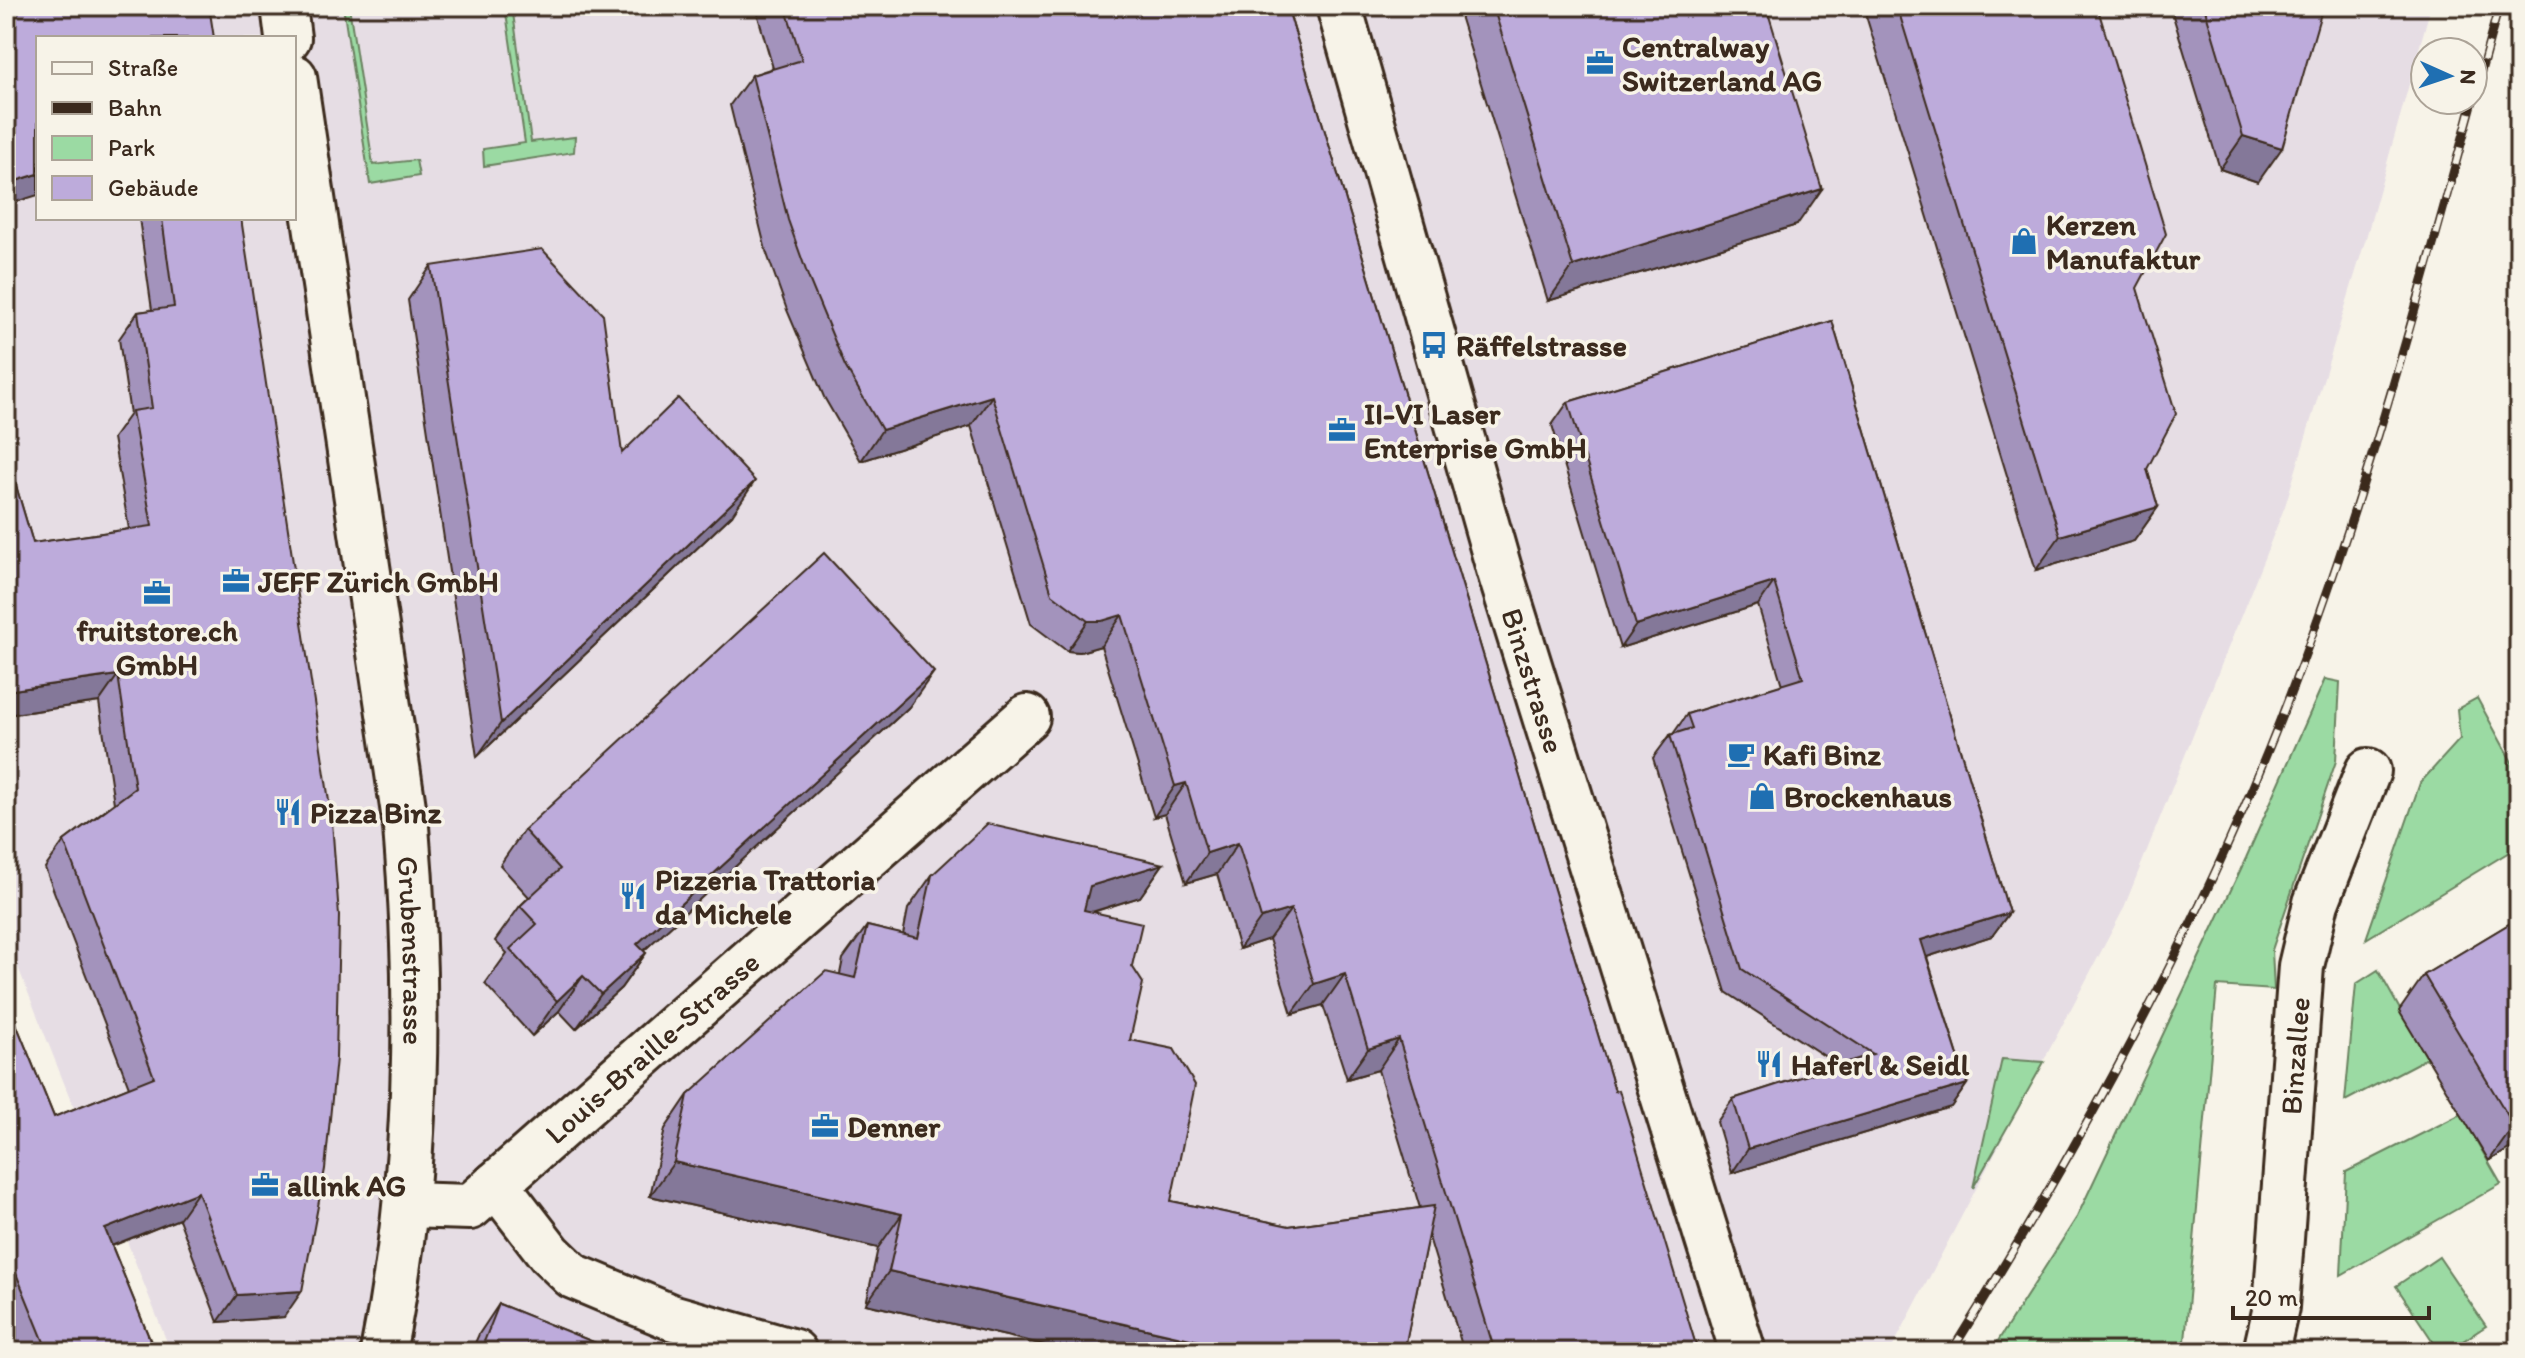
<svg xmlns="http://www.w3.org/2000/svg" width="2525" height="1358" font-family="Itim,sans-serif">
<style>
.built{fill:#e6dde4;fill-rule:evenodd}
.green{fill:#9bdaa3;stroke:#6b8260;stroke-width:2}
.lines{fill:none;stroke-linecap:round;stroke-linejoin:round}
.street-casing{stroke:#3b2a1e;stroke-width:50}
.street{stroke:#f7f3e8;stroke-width:44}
.rail-casing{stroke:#3b2a1e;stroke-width:9}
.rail{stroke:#f7f3e8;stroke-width:6;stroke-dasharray:18;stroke-linecap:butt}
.wall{fill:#a393bc;stroke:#3b2a1e;stroke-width:2}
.shaded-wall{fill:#847899;stroke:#3b2a1e;stroke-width:2}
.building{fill:#bdabdb;stroke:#3b2a1e;stroke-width:2}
.labels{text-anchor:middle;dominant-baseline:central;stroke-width:7;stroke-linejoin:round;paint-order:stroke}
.poi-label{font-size:30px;font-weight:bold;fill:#3b2a1e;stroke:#f7f3e8;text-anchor:start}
.street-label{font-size:30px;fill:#3b2a1e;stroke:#f7f3e8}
</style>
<rect width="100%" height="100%" fill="#f7f3e8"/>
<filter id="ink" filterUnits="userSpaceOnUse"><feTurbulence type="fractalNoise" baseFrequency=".0125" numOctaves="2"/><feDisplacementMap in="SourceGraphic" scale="16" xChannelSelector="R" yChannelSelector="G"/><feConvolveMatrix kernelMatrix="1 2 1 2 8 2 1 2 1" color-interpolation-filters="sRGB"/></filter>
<g filter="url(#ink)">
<path class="built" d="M6,6H2431L2366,238L2285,506L2123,910L1890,1352H171L6,937ZM38,38H294V218H38Z"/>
<g class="green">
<path d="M343,6H349L373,165L416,160L419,176L370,184Z"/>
<path d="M505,6H512L531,142L575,137L574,152L484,166L483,149L525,143Z"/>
<path d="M2325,679L2340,682L2336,761L2272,950L2274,990L2217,986L2184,1352H1991L2077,1217L2246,858Z"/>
<path d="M2477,698L2513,764L2519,760V846L2366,939L2420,783L2460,739L2457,709Z"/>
<path d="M2378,970L2427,1058L2345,1101L2356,984Z"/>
<path d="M2002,1059L2044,1062L1973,1188Z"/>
<path d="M2461,1114L2501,1184L2341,1275L2346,1172Z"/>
<path d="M2439,1257L2486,1326L2446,1352H2440L2396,1286Z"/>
</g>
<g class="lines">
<g class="street-casing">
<g id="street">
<path d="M284,6L288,38"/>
<path id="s1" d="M1339,6L1499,569L1743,1352"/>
<path id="s2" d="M294,77L406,827C421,1002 418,1179 383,1352"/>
<path d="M496,1184L550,1254L573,1276L671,1317L794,1352"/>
<path id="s3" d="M406,1205L470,1207L1027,717"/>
<path id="s4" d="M2266,1352L2276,1307L2301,966L2316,903L2368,771"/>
</g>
</g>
<use href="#street" class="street"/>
<g class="rail-casing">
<path id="rail" d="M1951,1352C2064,1171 2168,986 2252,789C2359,537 2426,269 2499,6"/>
</g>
<use href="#rail" class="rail"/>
</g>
<g class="wall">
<path d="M755,6H1287L1615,1091L1698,1352H1464L1428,1234L1404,1352H1076L866,1304L878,1248L650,1196L665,1129L688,1095L840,974L843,959L867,926L903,935L908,909L932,875L1163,864L1140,897L1093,912L1132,966L1130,1040L1171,1201L1289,1226L1420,1208L1378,1070L1347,1079L1323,1005L1292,1014L1269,939L1239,949L1217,874L1186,883L1165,814L1154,817L1101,646L1080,652L1067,651L1031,624L971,426L861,461L824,397L787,310L766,251L730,105L752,75L773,68Z"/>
<path d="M1457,6H1766L1797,225L1548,301Z"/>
<path d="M1863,6H2097L2137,288L2147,469L2158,507L2134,541L2036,570Z"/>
<path d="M2170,6H2323L2258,182L2220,169Z"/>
<path d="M139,218H241L284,1317L218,1322L179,1219L112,1246L155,1352H18L6,1321V999L54,1117L129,1087L45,868L64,841L114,803L99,702L6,715V452L33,543L129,529L113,438L130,414L119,339L138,312L152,310Z"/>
<path d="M431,266L622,453L732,515L477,757L408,300Z"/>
<path d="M1832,321L2009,913L1992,936L1927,957L1967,1084L1951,1107L1732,1173L1717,1122L1733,1099L1838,1065L1726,992L1653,758L1670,735L1673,734L1687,714L1782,685L1758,605L1620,648L1552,425L1568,402Z"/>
<path d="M909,707L643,951L646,953L621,988L576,1029L559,1011L532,1036L485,984L507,953L495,941L520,906L529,897L500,865L524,830Z"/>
<path d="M2519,918V1143L2489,1161L2399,1011L2424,975Z"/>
<path d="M499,1304L618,1352H471L479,1334Z"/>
</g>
<g class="shaded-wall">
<path d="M2243,136L2282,148L2258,182L2220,169Z"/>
<path d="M38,174V195L6,205V184Z"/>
<path d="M1822,189L1797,225L1548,301L1573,266Z"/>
<path d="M992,396L971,426L861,461L882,430Z"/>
<path d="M755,481L732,515L477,757L501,723Z"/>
<path d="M2158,507L2134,541L2036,570L2060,536Z"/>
<path d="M1774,582L1758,605L1620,648L1636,625Z"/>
<path d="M1122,615L1101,646L1080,652L1067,651L1088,621Z"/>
<path d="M934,672L909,707L613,979L637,944Z"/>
<path d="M118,675L99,702L6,715V691Z"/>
<path d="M1186,783L1165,814L1154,817L1175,786Z"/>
<path d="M1238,843L1217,874L1186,883L1207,853Z"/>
<path d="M1163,864L1140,897L1066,920L1090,886Z"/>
<path d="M1291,909L1269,939L1239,949L1261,918Z"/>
<path d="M2009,913L1992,936L1905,964L1921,940Z"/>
<path d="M646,953L621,988L576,1029L601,994Z"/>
<path d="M1345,974L1323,1005L1292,1014L1314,984Z"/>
<path d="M583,976L559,1011L532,1036L557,1001Z"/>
<path d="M1399,1039L1378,1070L1347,1079L1368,1049Z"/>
<path d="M1967,1084L1951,1107L1732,1173L1748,1149Z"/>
<path d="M2519,1123V1143L2489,1161L2514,1126Z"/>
<path d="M674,1162L902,1214L878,1248L650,1196Z"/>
<path d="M198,1192L179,1219L86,1256L105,1229Z"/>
<path d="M13,1266L6,1277V1269Z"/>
<path d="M889,1271L1248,1352H1076L866,1304Z"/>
<path d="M302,1291L284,1317L218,1322L237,1295Z"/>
</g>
<g class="building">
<path d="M6,6H209L214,38H38V174L6,184Z"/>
<path d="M785,6H1287L1615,1091L1619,1090L1698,1352H1495L1399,1039L1368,1049L1345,974L1314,984L1291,909L1261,918L1238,843L1207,853L1186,783L1175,786L1122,615L1102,621H1088L1052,594L992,396L882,430L845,366L809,279L788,220L752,75L802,60Z"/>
<path d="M1493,6H1766L1822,189L1573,266Z"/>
<path d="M1897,6H2097L2166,234L2137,288L2176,414L2147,469L2158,507L2060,536Z"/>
<path d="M2204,6H2323L2282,148L2243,136Z"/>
<path d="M162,218H241L332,821L339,916L336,1058L325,1169L302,1291L237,1295L198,1192L105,1229L155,1352H48L13,1266L6,1268V999L54,1117L154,1077L64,841L135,788L118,675L6,691V452L33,543L152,526L132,411L152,408L138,312L174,307Z"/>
<path d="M542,249L603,314L622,453L678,398L755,481L501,723L431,266Z"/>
<path d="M1832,321L2009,913L1921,940L1967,1084L1748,1149L1733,1099L1873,1054L1742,969L1670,735L1692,728L1687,714L1803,678L1774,582L1636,625L1568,402Z"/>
<path d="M824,553L934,672L637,944L646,953L601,994L583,976L557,1001L510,949L537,924L520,906L560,869L524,830Z"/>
<path d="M987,824L1163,864L1090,886L1084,910L1142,923L1132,966L1143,983L1130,1040L1174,1049L1195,1085L1171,1201L1289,1226L1434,1206L1404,1352H1248L889,1271L902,1214L674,1162L688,1095L826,971L855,978L867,926L918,938L932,875Z"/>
<path d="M2519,918V1123L2514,1126L2424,975Z"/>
<path d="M499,1304L618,1352H480Z"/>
</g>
</g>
<defs>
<g id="office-bare" transform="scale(2.16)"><path d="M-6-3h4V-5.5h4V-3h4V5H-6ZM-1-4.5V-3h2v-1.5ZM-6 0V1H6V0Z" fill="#1f6fb2" stroke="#f7f3e8" stroke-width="2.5" paint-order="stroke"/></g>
<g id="shop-bare" transform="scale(2.16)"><path d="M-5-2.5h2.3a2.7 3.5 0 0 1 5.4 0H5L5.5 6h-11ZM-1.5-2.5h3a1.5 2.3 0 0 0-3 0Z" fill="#1f6fb2" stroke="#f7f3e8" stroke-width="2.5" paint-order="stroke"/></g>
<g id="bus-bare" transform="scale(2.16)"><path d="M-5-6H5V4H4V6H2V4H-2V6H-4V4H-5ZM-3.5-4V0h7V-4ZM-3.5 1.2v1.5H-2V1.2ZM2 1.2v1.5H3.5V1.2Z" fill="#1f6fb2" stroke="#f7f3e8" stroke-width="2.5" paint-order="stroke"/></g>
<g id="cafe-bare" transform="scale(2.16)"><path d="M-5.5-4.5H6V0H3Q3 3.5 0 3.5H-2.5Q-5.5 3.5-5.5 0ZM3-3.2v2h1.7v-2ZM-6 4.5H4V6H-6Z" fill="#1f6fb2" stroke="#f7f3e8" stroke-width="2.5" paint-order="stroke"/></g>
<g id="restaurant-bare" transform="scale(2.16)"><path d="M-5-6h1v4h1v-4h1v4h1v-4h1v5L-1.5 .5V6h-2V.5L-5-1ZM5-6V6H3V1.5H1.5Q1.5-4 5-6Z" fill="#1f6fb2" stroke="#f7f3e8" stroke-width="2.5" paint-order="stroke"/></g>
</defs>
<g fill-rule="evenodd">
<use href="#office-bare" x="1600" y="63"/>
<use href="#shop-bare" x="2024" y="241"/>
<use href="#bus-bare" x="1434" y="345"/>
<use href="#office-bare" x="1342" y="430"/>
<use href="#office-bare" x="236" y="581"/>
<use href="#office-bare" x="157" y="593"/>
<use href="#cafe-bare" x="1741" y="754"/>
<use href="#shop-bare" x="1762" y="796"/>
<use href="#restaurant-bare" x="288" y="812"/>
<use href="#restaurant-bare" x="633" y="896"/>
<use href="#restaurant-bare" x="1769" y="1064"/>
<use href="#office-bare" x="825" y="1126"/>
<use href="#office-bare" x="265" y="1185"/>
</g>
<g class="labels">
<g class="poi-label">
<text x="1622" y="46">Centralway<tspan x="1622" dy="34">Switzerland AG</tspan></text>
<text x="2046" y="224">Kerzen<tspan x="2046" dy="34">Manufaktur</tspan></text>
<text x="1456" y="345">Räffelstrasse</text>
<text x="1364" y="413">II-VI Laser<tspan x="1364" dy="34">Enterprise GmbH</tspan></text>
<text x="258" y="581">JEFF Zürich GmbH</text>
<text x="157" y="630" text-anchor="middle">fruitstore.ch<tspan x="157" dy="34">GmbH</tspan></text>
<text x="1763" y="754">Kafi Binz</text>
<text x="1784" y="796">Brockenhaus</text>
<text x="310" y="812">Pizza Binz</text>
<text x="655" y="879">Pizzeria Trattoria<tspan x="655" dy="34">da Michele</tspan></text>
<text x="1791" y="1064">Haferl &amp; Seidl</text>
<text x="847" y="1126">Denner</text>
<text x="287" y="1185">allink AG</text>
</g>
<g class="street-label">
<text stroke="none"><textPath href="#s1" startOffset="702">Binzstrasse</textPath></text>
<text stroke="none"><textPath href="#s2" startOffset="882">Grubenstrasse</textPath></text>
<text stroke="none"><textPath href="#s3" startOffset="306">Louis-Braille-Strasse</textPath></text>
<text stroke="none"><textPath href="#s4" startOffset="298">Binzallee</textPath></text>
</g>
</g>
<rect width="2525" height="1358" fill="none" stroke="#f7f3e8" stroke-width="32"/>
<rect x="16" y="16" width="2493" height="1326" fill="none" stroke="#3b2a1e" stroke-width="3" filter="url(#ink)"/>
<rect x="36" y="36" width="260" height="184" fill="#f7f3e8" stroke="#aca397" stroke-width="2"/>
<rect x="52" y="62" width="40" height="12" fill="#f7f3e8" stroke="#aca397" stroke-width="2"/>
<text x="108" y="76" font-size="24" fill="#3b2a1e">Straße</text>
<rect x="52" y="102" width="40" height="12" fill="#3b2a1e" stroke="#aca397" stroke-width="2"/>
<text x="108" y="116" font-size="24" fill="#3b2a1e">Bahn</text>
<rect x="52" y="136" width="40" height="24" fill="#9bdaa3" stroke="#aca397" stroke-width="2"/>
<text x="108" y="156" font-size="24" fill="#3b2a1e">Park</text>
<rect x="52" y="176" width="40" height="24" fill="#bdabdb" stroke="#aca397" stroke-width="2"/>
<text x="108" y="196" font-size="24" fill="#3b2a1e">Gebäude</text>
<g transform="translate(2449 76) rotate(93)"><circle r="38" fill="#f7f3e8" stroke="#aca397" stroke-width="2"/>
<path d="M0-6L14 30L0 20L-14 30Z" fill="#1f6fb2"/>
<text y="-12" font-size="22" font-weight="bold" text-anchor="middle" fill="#3b2a1e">N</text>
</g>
<path d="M2233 1306v12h196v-12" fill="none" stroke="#3b2a1e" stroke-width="4"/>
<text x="2245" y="1306" font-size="24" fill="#3b2a1e" stroke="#f7f3e8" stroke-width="6" paint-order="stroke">20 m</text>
</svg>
